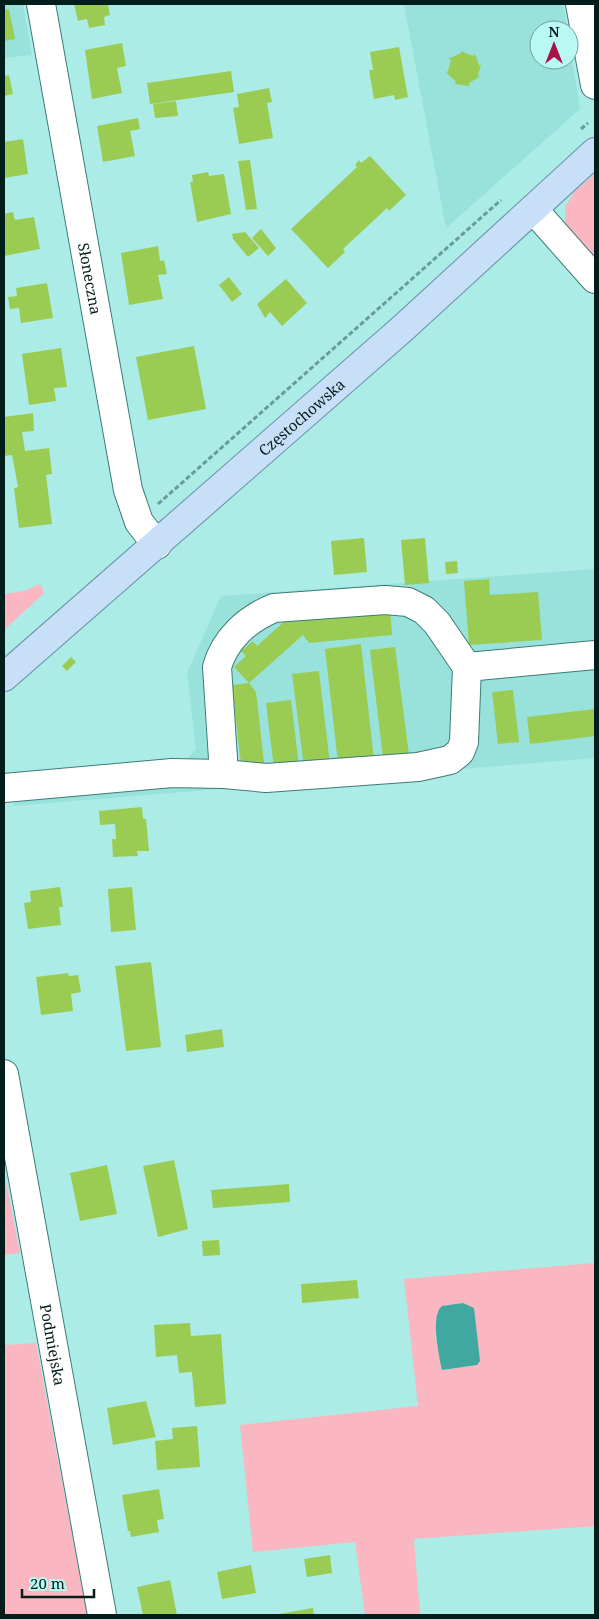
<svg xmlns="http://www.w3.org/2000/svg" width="599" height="1619" font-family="'Noto Serif',serif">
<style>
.built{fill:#98e2db}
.green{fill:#fab6c1;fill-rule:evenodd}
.water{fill:#41a8a1}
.building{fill:#9acc54}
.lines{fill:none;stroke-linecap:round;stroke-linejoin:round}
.minor-casing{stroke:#3d7b76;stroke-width:30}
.major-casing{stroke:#6a8da7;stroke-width:30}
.path{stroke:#6a9c97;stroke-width:3;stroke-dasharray:5 2.5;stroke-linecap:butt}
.minor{stroke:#fff;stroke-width:28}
.major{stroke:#c7dff7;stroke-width:28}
.labels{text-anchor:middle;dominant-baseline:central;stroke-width:4;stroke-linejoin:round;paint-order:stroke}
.street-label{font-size:15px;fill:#031d1b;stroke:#b9f9f3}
</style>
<rect width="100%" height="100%" fill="#acece6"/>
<g class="built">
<path d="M4,4H23L32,55L4,58Z"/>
<path d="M404,4H563L568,30H539V60H569V39L580,109L446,228Z"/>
<path d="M595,569V758L14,806V772L186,760L196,749L187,673L221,596Z"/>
</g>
<g class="green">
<path d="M595,174V266L566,232L565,219V207L575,191Z"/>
<path d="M40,584L44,593L4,630V594L24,591Z"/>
<path d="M4,1172L20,1253L4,1255Z"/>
<path d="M595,1263V1526L414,1539L420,1615H365L355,1542L253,1552L240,1425L418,1406L404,1279ZM464,1303L477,1365L442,1370L435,1336L438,1326L437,1312L442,1306Z"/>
<path d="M36,1343L87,1615H4V1345Z"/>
</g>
<path class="water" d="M463,1303L474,1308L480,1361L477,1365L442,1370C439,1356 430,1315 442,1306Z"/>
<g class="building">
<path d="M74,4H108L110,15L104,17L105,25L89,28L87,19L78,21Z"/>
<path d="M9,9L15,39L4,41V10Z"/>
<path d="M122,43L126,66L117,68L122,93L92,99L85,50Z"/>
<path d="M399,47L408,97L395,100L394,95L374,99L369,70H373L370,52Z"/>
<path d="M461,51L473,56L475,54L479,65H481L478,75L479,77L469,83V86L455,84L456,82L446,72L448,71L451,60L448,59L461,53Z"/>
<path d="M231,71L234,92L150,104L147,83Z"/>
<path d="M9,75L13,94L4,96V76Z"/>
<path d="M269,88L272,102L267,103L273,138L239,144L233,108L239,107L237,94Z"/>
<path d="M176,101L178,116L155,118L153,104Z"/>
<path d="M138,118L140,129L130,131L135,156L103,162L97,126Z"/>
<path d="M23,139L28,174L4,178V142Z"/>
<path d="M370,156L406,195L389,211L387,208L343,249L345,252L328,268L291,229L357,167L355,165L359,160L361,163Z"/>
<path d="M250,160L257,209L246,210L238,161Z"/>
<path d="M208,172L209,176L224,174L231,214L197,222L190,182H193L192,175Z"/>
<path d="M13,212L15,220L34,217L40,249L4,256V214Z"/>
<path d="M261,229L276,248L268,256L252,238Z"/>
<path d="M245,232L259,248L248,257L233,239L232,234Z"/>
<path d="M158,246L160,261L164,260L167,274L158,275L163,299L129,305L121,253Z"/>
<path d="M229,277L242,294L232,302L219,285Z"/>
<path d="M286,279L307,303L282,326L270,312L265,318L257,304Z"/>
<path d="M47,283L53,318L21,323L19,308L10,309L8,297L17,296L16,288Z"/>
<path d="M194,346L206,409L148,420L136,357Z"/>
<path d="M61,348L67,387L54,388L56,401L29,405L22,354Z"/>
<path d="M33,413L34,431L22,432L25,451L49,448L52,474L46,475L52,524L19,528L14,488L18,487L12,455L4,456V417Z"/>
<path d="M364,538L367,572L334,575L331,541Z"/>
<path d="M425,538L429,583L405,585L401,540Z"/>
<path d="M457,561L458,573L446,574L445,562Z"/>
<path d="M489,579L490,595L538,592L542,640L469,645L464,581Z"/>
<path d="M390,609L392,635L309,643L303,635L249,683L234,667L246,656L241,651L253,641L257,646L288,618Z"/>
<path d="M361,644L374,760L338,763L325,649Z"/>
<path d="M395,647L409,755L383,758L370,650Z"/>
<path d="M71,657L76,662L67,671L62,666Z"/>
<path d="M319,671L330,764L304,767L292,674Z"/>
<path d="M249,683L256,692L265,771L242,773L232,685Z"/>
<path d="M513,690L519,742L498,744L492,692Z"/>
<path d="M291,700L299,766L274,769L266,703Z"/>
<path d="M595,709V736L530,744L527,717Z"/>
<path d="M142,807L143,819H146L149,851H137L138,856L113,857L112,839H116L115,824L100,825L99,811Z"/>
<path d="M60,887L63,907H59L61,925L28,929L24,903L31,902L30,891Z"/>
<path d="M132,887L136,930L111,932L108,889Z"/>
<path d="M151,962L161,1047L126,1051L115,966Z"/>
<path d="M68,973L69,976L78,975L81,992L71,994L73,1011L41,1015L36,977Z"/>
<path d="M222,1029L224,1047L187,1052L185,1035Z"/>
<path d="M174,1160L188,1229L158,1237L143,1166Z"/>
<path d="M107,1165L117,1214L80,1221L70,1173Z"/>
<path d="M289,1184L290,1202L213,1208L211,1190Z"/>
<path d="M219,1240L220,1255L203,1256L202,1241Z"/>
<path d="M357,1280L359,1298L302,1303L301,1284Z"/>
<path d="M190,1323L191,1336L221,1334L226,1404L195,1407L192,1372L179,1373L177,1355L156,1357L154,1325Z"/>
<path d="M146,1401L156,1437L113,1445L107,1408Z"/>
<path d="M197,1426L200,1467L157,1470L155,1441L173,1439L172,1428Z"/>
<path d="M159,1489L164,1519L157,1520L159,1532L131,1537L130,1531H128L122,1495Z"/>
<path d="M330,1555L332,1573L307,1577L304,1559Z"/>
<path d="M251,1565L256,1593L222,1599L217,1572Z"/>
<path d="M170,1580L177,1615H143L137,1587Z"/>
<path d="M313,1608L314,1615H279V1614Z"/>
</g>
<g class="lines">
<g class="minor-casing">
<g id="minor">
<path id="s1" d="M41,4L128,490L139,522L157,545"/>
<path d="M580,4L595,85"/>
<path d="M533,209L595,279"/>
<path d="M467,667L595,655"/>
<path d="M4,788L172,773L224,774L217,667C225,639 247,619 274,608L385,600L408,602L424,610L437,623L467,667L464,742L460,752L450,760L418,767L266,778L224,774"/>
<path id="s2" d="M4,1074L102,1615"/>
</g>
</g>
<g class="major-casing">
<g id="major">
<path id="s3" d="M4,677L402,329L595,152"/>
</g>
</g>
<g class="path">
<path d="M581,129L588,123"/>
<path d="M158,504L501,200"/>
</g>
<use href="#minor" class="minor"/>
<use href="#major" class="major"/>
</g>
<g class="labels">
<g class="street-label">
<text stroke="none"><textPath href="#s1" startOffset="279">Słoneczna</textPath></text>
<text stroke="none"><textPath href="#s3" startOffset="395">Częstochowska</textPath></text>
<text stroke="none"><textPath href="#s2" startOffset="275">Podmiejska</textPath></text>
</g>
</g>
<rect width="599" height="1619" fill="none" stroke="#031d1b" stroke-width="10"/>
<g transform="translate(554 45)"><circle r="24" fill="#b9f9f3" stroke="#70a19d"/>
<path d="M0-4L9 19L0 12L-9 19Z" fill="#a71247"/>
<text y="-8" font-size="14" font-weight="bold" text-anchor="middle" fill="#031d1b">N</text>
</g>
<path d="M22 1589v8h72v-8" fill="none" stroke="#031d1b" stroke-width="2.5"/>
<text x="30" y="1589" font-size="15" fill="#031d1b" stroke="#b9f9f3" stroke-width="4" paint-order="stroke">20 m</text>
</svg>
